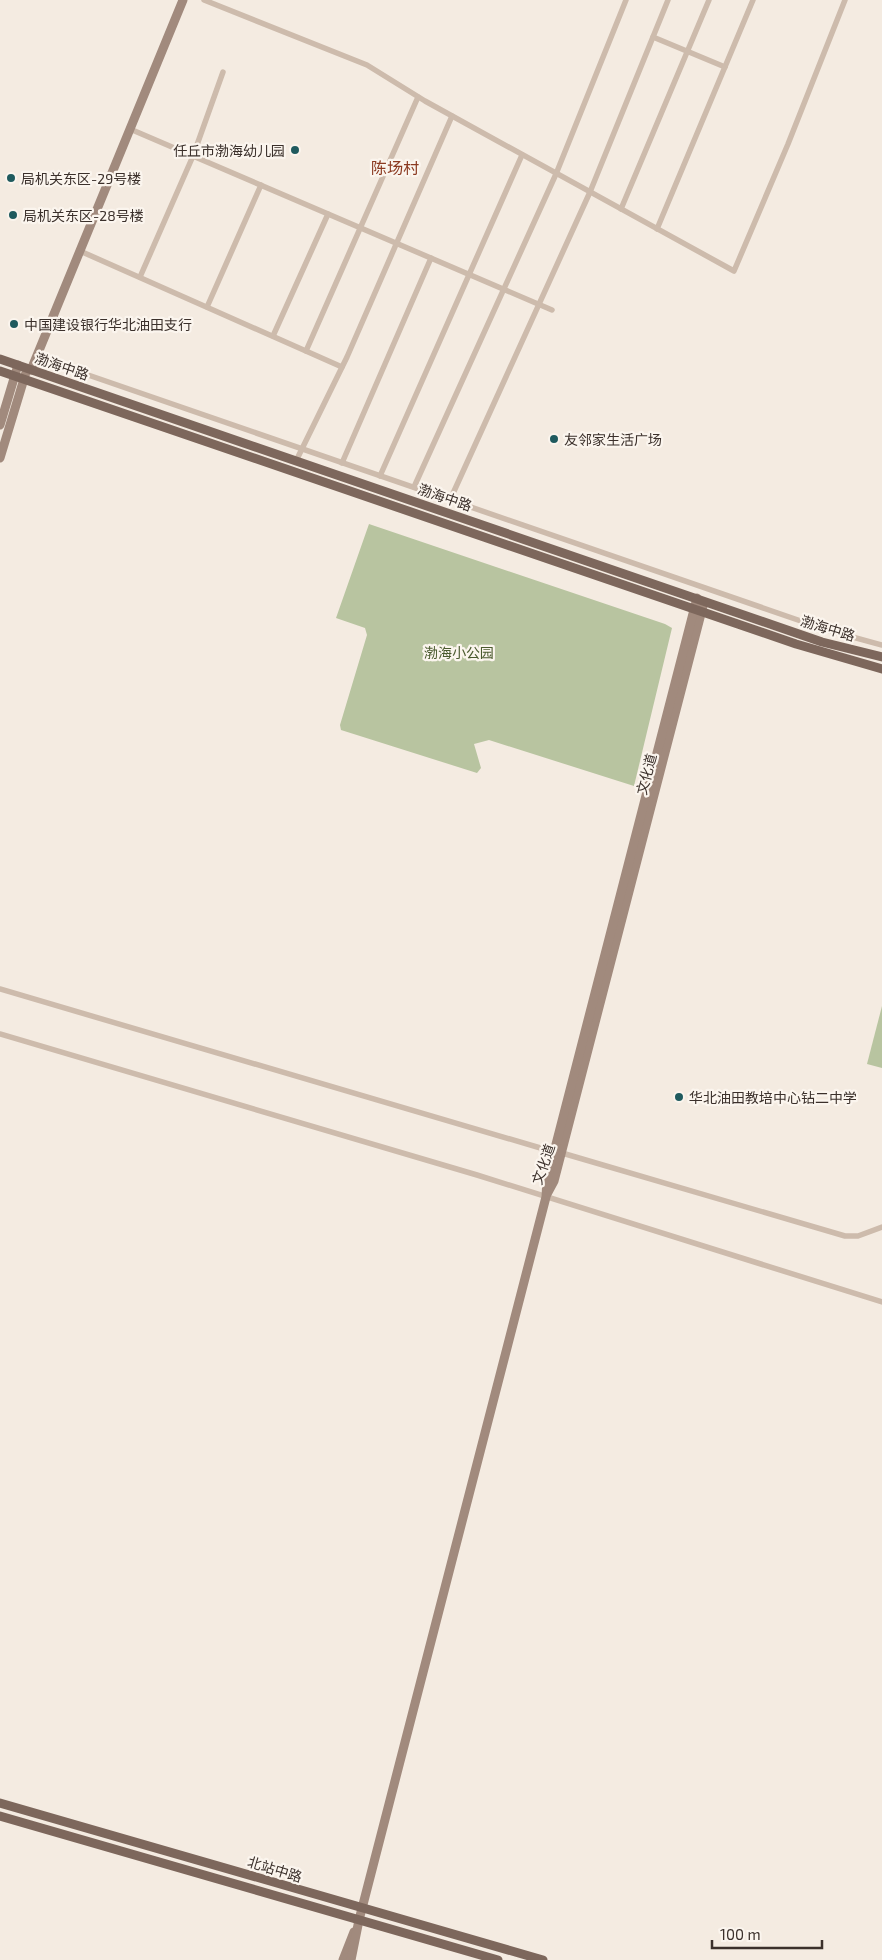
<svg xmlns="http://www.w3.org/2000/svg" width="882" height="1960" font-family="'Exo 2','Noto Sans SC',sans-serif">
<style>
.green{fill:#b8c4a0}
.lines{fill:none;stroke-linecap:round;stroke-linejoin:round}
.street{stroke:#cdbbac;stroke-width:5.5}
.secondary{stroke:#a18a7d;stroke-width:9}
.primary{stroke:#7d675c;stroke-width:9}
.poi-dot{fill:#1f5a5e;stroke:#fbf5ee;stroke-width:2}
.labels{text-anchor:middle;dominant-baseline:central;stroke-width:4.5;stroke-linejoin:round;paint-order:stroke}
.poi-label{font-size:14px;fill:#3b302b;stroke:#fbf5ee;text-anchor:start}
.street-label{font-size:14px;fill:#3b302b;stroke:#fbf5ee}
.park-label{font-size:14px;fill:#4a5a2e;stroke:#fbf5ee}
.quarter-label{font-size:16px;fill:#8c3b22;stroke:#fbf5ee}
</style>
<rect width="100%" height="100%" fill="#f4ebe1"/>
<g class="green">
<path d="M369,524L665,624L672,628L634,786L489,740L474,744L481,768L477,773L341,730L340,725L367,635L365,628L336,618Z"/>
<path d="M882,1006V1068L867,1064Z"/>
</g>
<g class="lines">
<g class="street">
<path d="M204,0L367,65L425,101L734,271L788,144L845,0"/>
<path d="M653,37L725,67"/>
<path d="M130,129L552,310"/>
<path d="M621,209L709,0"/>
<path d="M657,229L753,0"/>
<path d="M80,251L342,367"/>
<path d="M140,277L193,156L223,72"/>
<path d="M207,307L261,185"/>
<path d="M273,336L328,214"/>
<path d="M306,351L418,97"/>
<path d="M36,357L827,630L882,645"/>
<path d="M296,461L347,357L452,116"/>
<path d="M342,463L431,258"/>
<path d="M380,476L522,155"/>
<path d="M414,487L556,174L626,0"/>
<path d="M450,500L590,192L668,0"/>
<path d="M0,989L554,1152"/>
<path d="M0,1034L477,1175L882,1302"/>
<path d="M562,1153L845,1236H858L882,1227"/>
</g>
<g class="secondary">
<path d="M31,370L183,0"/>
<path d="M0,425L18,365"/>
<path d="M0,458L27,369"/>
<path d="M547,1194L554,1181L703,606"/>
<path d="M343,1960L354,1932"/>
<path d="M351,1960L359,1920L546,1197L547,1179L697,598"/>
</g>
<g class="primary">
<path d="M0,359L822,642L882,657"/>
<path d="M0,371L796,644L882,669"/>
<path d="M0,1803L543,1960"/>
<path d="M0,1816L498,1960"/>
</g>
</g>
<g class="poi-dot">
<circle cx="295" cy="150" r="5"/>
<circle cx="11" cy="178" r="5"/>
<circle cx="13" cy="215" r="5"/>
<circle cx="14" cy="324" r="5"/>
<circle cx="554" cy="439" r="5"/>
<circle cx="679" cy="1097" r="5"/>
</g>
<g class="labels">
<g class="poi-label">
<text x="285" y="150" text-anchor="end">任丘市渤海幼儿园</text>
<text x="21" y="178">局机关东区-29号楼</text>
<text x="23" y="215">局机关东区-28号楼</text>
<text x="24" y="324">中国建设银行华北油田支行</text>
<text x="564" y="439">友邻家生活广场</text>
<text x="689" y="1097">华北油田教培中心钻二中学</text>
</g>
<g class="street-label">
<text transform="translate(62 366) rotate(19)">渤海中路</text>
<text transform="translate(445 497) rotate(19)">渤海中路</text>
<text transform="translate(828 628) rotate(17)">渤海中路</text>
<text transform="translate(646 774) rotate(-75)">文化道</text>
<text transform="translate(543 1164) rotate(-71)">文化道</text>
<text transform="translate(275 1869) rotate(17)">北站中路</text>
</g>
<g class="park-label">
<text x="459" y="652">渤海小公园</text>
</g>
<g class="quarter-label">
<text x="395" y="167">陈场村</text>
</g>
</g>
<path d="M712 1940v8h110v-8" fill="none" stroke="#3b302b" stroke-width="2.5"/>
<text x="720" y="1940" font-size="15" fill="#3b302b" stroke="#fbf5ee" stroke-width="4" paint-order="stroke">100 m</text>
</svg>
